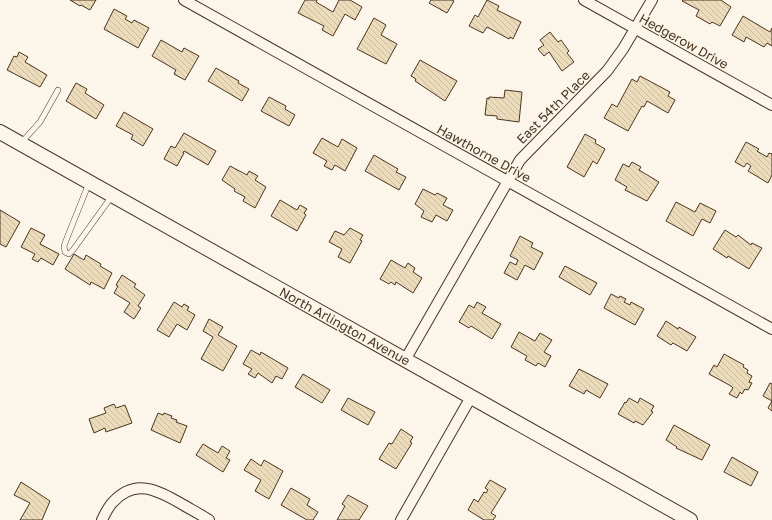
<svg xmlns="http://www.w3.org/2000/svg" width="772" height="520" font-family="'Golos Text',sans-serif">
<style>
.building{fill:url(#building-back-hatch);stroke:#4a3520}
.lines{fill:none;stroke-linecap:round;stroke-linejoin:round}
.service-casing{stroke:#4a3520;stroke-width:6}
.minor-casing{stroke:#4a3520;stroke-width:12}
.secondary-casing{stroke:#4a3520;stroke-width:16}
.service{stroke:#fbf6e9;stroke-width:5}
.minor{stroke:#fbf6e9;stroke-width:10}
.secondary{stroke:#fbf6e9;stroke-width:14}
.labels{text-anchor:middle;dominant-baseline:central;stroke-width:3;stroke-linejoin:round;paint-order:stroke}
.street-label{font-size:13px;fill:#4a3520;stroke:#fbf6e9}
</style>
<defs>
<pattern id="building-back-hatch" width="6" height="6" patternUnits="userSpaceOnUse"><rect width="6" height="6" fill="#ecdcbc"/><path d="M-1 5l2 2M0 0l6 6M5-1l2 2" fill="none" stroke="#ccbda1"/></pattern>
</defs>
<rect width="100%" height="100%" fill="#fbf6e9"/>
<g class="building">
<path d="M70,0H96L90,10L81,5L80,6Z"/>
<path d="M305,0H317L316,2L333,12L339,0H350L362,7L355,20L345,14L333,36L322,30L324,26L298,13Z"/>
<path d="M431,0H452L454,1L447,13L429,3Z"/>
<path d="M487,0L499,6L497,10L521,22L513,39L510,37L509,39L487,27L483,33L469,26L475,15L478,17Z"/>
<path d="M683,0H721L731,7L720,26L712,22L710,24L696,16L699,10L682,1Z"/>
<path d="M114,9L127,16L125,19L132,23L134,20L149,28L138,48L104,29Z"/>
<path d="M743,16L770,32L772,28V46L767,43L764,47L746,37L744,42L732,35Z"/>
<path d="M374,18L386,25L381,35L397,44L386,64L357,49Z"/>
<path d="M550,32L558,42L561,40L569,51L567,53L574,62L562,71L549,52L544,56L538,49L544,45L540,40Z"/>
<path d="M161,40L182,52L184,48L199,56L185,80L174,74L176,70L152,56Z"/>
<path d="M19,52L28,57L25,62L47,75L40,87L7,70L14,56L17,57Z"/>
<path d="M420,60L457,81L445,101L415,81L416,79L411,76Z"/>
<path d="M216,68L239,81L238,83L249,89L242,101L208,81Z"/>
<path d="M640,76L670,92L668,96L675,100L668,113L647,101L644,107L642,106L628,131L604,118L612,104L617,107L632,79L637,82Z"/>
<path d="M76,83L87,89L85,93L104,105L96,119L66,101Z"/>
<path d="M505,90L522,92L519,122L497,119V116L485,115L487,98L489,99V97L504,98Z"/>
<path d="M269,97L286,106L285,109L295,115L289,126L261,111Z"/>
<path d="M124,112L153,129L143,146L131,139L133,135L116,126Z"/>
<path d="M184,133L216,151L208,165L184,151L183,153H184L177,166L164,159L171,146L175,148Z"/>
<path d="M585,134L596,140L595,143L605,149L597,164L593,161L584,177L567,167Z"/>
<path d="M322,138L338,147L342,139L357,148L345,171L335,165L332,170L324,166L327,161L313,153Z"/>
<path d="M746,142L759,149L757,151L767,157L769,153L772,154V175L768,183L748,171L751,166L747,163L744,167L735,162Z"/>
<path d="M374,155L398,169L396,172L406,177L399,190L365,171Z"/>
<path d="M632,162L641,167L639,170L659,182L647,201L625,190L627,187L615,180L623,164L629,167Z"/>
<path d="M230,166L247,175L249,171L258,176L255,180L266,187L255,208L243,201L245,197L234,191L235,189L222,180Z"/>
<path d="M423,189L435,195L437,193L447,198L443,205L453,210L447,221L436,215L432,222L421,217L424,211L415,204Z"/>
<path d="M280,200L297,210L300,205L307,209L304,213L306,215L297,231L271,216Z"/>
<path d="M676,202L695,212L700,203L716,211L710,223L702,219L693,236L666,221Z"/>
<path d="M0,210L20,222L6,247L0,244Z"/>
<path d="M31,228L45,235L40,244L59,254L53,265L41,258L38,262L32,259L35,254L21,247Z"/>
<path d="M350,228L363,235L360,240L362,241L350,263L338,257L342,249L329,242L335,231L344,235Z"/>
<path d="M725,230L736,237L738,235L751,245L752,243L762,248L749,269L728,256L727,258L713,249Z"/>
<path d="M520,236L533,243L531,247L543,253L534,270L525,265L517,280L504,273L510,262L516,265L518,260L510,256Z"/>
<path d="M74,254L84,260L86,255L101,264L100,266L112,273L104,289L91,282L90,285L65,269Z"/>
<path d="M391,260L405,268L408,263L415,268L413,272L422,278L413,293L396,282L395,285L391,282L389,284L380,279Z"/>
<path d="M565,266L597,283L590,295L559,277Z"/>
<path d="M122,275L136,284L134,287L145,295L138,306L141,308L134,319L124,312L130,303L114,293L118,286L116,285Z"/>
<path d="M611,294L619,298L620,296L626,299L624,302L630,305L631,302L644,309L635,325L604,308Z"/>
<path d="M174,302L182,307L184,304L189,307L187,310L195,315L187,330L177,324L169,337L157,330Z"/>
<path d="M477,302L486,307L482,313L501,324L492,339L471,326L469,328L459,322L469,305L474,308Z"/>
<path d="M209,319L223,327L218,335L237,346L223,371L201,359L213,337L203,331Z"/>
<path d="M666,321L678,329L679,327L696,337L687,351L673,343L671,345L657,336Z"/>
<path d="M519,332L535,341L540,333L552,340L544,352L551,356L545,367L538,363L536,366L525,360L527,356L511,347Z"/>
<path d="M251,350L260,355L261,352L288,368L282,379L276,376L272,383L258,373L255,378L248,374L252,369L243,364Z"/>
<path d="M724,354L744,365L743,367L748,370L747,373L752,376L749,382L752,383L748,390L745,389L742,394L740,392L737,398L729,394L733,388L731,386L709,374L714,365L717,367Z"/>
<path d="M579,369L608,384L600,398L586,390L584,394L569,386Z"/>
<path d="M303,374L330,390L322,403L295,387Z"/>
<path d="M770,383L772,384V411L768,408L772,401L763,396Z"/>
<path d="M348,398L375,412L368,425L341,410Z"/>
<path d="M629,398L638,403L640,398L654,406L651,411L653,412L643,425L635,421L634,423L618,414L625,402L626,403Z"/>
<path d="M114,404L116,408L125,405L132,423L106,432L105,428L94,433L89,419L106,413L104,408Z"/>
<path d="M158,413L163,415L164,413L172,416L171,418L177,420L176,422L187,426L180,443L151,430Z"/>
<path d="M674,425L710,445L702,460L676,448L677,447L666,440Z"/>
<path d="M401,429L413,437L410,442L412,443L396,469L379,459L389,443L392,444Z"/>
<path d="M203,444L218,453L222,446L230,451L226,458L230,460L223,472L196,455Z"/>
<path d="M732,457L758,472L751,486L724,472Z"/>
<path d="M251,459L261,466L264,460L283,471L269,499L255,491L261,480L244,470Z"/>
<path d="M490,480L506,489L491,513L496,516L493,520H484L468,510L474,499L478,502L484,492L486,493L488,490L485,488Z"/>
<path d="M21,482L50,501L42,520H20L30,503L14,495Z"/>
<path d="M291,488L310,499L307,505L318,512L313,520H307L281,505Z"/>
<path d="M348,495L368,506L359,520H337L345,506L342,504Z"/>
</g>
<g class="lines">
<g class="service-casing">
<g id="service">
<path d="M21,143L40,122L58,90"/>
<path d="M89,183L67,238L64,246L65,252L69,254L73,250L112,196"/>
</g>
</g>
<g class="minor-casing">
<g id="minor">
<path d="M184,0L772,329"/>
<path d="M584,0L772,105"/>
<path d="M405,360L520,160L607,71L623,49L652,0"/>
<path d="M102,520C105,514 108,507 113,502C135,478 157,490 180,503C190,509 200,514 209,520"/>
<path d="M401,520L471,397"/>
</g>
</g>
<g class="secondary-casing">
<path id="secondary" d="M0,132L690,520"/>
</g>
<use href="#service" class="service"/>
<use href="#minor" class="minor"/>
<use href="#secondary" class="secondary"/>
</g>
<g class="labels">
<g class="street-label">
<text transform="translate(684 41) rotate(29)">Hedgerow Drive</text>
<text transform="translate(553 107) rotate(-45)">East 54th Place</text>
<text transform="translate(484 153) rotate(29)">Hawthorne Drive</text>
<text transform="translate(345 326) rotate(29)">North Arlington Avenue</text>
</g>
</g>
</svg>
